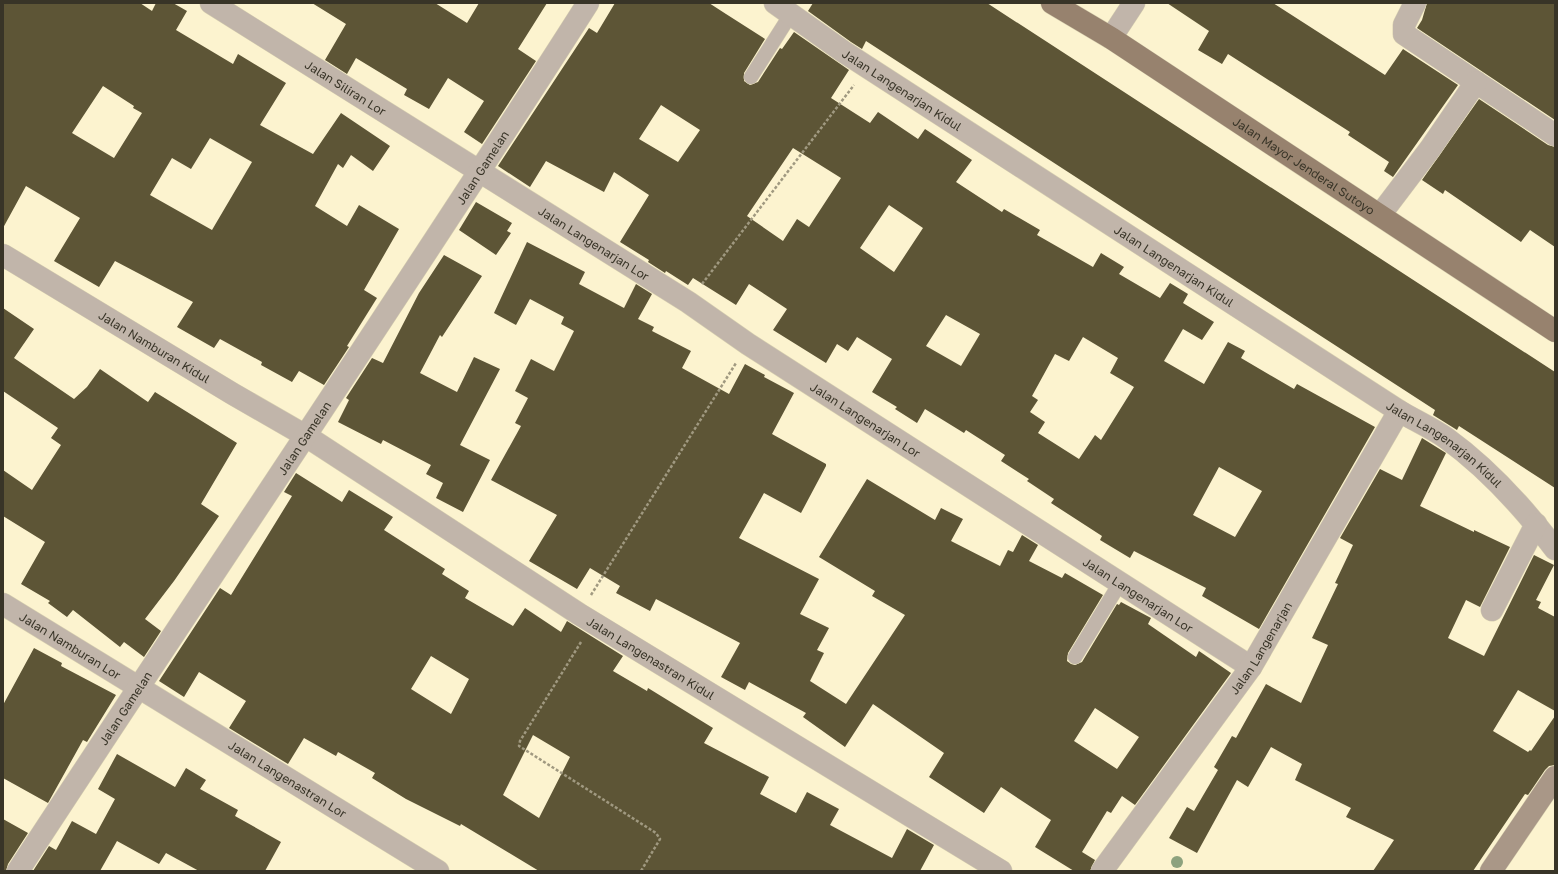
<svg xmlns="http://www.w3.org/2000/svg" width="1558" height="874" font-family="'Golos Text',sans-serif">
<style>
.building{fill:#5d5536;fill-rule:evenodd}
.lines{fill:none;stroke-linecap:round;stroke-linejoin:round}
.lane-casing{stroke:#d9d1b1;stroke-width:15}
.street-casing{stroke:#d9d1b1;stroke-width:23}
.secondary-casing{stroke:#d9d1b1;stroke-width:23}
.primary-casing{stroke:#d9d1b1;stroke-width:23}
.path{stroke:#a09980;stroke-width:2.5;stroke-dasharray:3 2;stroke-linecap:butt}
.lane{stroke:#c1b5aa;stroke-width:14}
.street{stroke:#c1b5aa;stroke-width:22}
.secondary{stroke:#a99787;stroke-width:22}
.primary{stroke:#97826e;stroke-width:22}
.tree{fill:#8da27e}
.labels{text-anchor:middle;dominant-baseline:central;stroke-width:4;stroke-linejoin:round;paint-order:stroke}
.street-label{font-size:12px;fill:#383427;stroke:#fff}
</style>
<rect width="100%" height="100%" fill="#fcf3cf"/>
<g class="building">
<path d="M3,3H140L152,11L156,3H173L187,11L176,30L233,64L238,54L286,83L260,125L313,154L341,113L390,146L373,171L351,155L343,168L338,164L315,206L347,226L359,205L399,229L364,290L377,298L347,346L349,347L324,385L299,371L292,382L261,365L262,362L220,339L214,348L177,327L193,302L115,261L99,287L54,261L80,218L26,186L3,228ZM103,86L134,106L133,108L142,113L114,158L72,133ZM210,138L252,162L212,230L150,195L172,158L191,169Z"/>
<path d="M312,3H435L467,23L479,3H547L518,49L536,61L482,144L464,132L484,101L448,78L429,109L404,95L407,89L356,58L347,74L325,60L346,24Z"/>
<path d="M615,3H709L726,14L765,39L744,73V81L750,85L758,82L780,48L782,49L794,32L849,70L831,98L870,123L878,112L918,139L925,129L972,160L956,182L1002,212L1004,209L1040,230L1037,235L1093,267L1101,253L1124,267L1119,274L1160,298L1170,283L1188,294L1183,303L1214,322L1202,340L1183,329L1164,361L1204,384L1228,342L1245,351L1241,358L1294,389L1297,384L1375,427L1259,629L1202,596L1206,588L1134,551L1130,558L1100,540L1102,536L1051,503L1054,499L1027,481L1029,479L1001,461L1005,455L966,430L964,433L925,409L917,423L895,409L897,407L872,392L892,359L857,337L848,351L837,344L826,363L773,330L787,309L749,284L736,305L693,278L688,285L666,271L665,273L648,262L649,260L620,242L649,195L614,172L604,192L546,161L530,187L498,166L589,28L597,33ZM661,105L700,130L678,162L639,139ZM793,148L841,178L809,227L797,219L783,241L747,216ZM889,205L923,228L894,272L860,248ZM946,315L980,334L961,366L926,346ZM1083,337L1118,358L1110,373L1134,387L1101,440L1095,435L1079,459L1038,433L1045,422L1030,412L1038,400L1032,396L1055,354L1069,361ZM1219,467L1262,491L1235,537L1193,515Z"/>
<path d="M813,3H987L1555,372V488L1459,426L1457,430L1433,415L1435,410L866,41L862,49L851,42L808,11Z"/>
<path d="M1167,3H1273L1385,75L1403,49L1458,85L1393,177L1384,171L1389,162L1348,135L1350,132L1228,54L1222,64L1198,50L1209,31Z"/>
<path d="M1427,3H1555V120L1417,28L1422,20Z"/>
<path d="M1479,99L1548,145L1555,147V247L1530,230L1521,242L1445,190L1443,194L1422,180Z"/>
<path d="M476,202L512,223L507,231L511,233L496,255L459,230Z"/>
<path d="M527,242L585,272L579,284L624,308L636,284L652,294L638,319L654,327L652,331L691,351L682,368L729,394L745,364L765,375L764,377L794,393L772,434L826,464V466L801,513L764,493L739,538L819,579L800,614L829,628L817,650L824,653L810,681L846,704L905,615L872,596L875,591L819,557L867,479L935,520L941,508L963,519L951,541L1000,566L1008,550L1013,552L1022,535L1038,545L1029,561L1062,578L1065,573L1103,595L1068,653L1067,661L1071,664L1075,665L1082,662L1117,604L1119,605L1121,602L1151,618L1148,624L1196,657L1199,651L1231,673L1135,805L1122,796L1111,813L1107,811L1082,852L1095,860L1090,871H1074L1035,847L1051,820L1001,787L984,813L929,777L944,753L873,704L845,747L803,717L806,713L749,682L745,690L721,677L740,643L656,599L650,611L616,593L620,586L590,568L577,589L529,561L557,515L491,480L521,426L515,423L528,398L515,391L531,359L554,371L574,331L561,324L564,317L530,299L516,325L494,313ZM1095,708L1139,737L1117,769L1074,741Z"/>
<path d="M444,255L482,276L442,337L440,335L420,373L457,392L474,357L500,369L460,445L490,460L463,512L436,498L443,483L426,474L431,465L383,440L381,444L338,422L349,400L346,398L372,358L383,363L419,293Z"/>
<path d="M3,308L34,329L14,358L74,399L87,387L100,369L148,402L155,392L237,443L201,504L219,516L174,581L145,619L161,631L144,657L124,642L120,647L73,610L67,617L48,603L50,601L21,584L45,542L3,516V470L32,490L61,445L51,438L58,428L3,391Z"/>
<path d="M1422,438L1446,453L1420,506L1474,532V530L1510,547L1480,607L1466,600L1448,638L1484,656L1534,555L1554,565L1536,600L1541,602L1538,608L1555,617V711L1518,690L1493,731L1528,752L1530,750L1531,751L1555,716V765L1549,766L1545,770L1528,795L1525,794L1473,871H1373L1394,840L1346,817L1351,808L1295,780L1302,764L1271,747L1248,787L1237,780L1197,853L1169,838L1187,807L1194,811L1218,770L1214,767L1232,736L1236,738L1266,684L1301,703L1328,645L1312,638L1338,584L1335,583L1353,545L1340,538L1380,469L1402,480Z"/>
<path d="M296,473L342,502L349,490L393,517L384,530L445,569L442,574L469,591L465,598L513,626L525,608L561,632L567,621L623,656L613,671L647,691L648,688L713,728L704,743L769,777L760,794L796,813L807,792L839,809L830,825L892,858L907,829L934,845L920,871H539L461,824L460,826L406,799L372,778L375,773L338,752L336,756L304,738L288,764L229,728L246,701L199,672L184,697L159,681L220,588L231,595L292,496L284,492ZM431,656L469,679L451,714L411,689ZM533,735L570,757L539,818L503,795Z"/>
<path d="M34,648L62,663L61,666L116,695L87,742L83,740L48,803L3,778V705Z"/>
<path d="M117,754L175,787L186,768L206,780L200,789L238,810L235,816L281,842L265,871H199L166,853L159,864L117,841L100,871H33L49,846L56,850L72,821L96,834L115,799L98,789Z"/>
<path d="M3,819L28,833L8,864L6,871H3Z"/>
</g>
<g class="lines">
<g class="lane-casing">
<g id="lane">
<path d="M751,77L791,14"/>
<path d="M1075,657L1120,583"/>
</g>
</g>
<g class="street-casing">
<g id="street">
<path id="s1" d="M211,3L688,302L748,344L1251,667"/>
<path id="s2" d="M775,3L844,52L1399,411C1414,420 1432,428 1446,438C1489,469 1523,507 1555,549"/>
<path d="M1415,3L1404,25V34L1555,135"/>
<path d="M1111,38L1134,3"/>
<path d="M1380,215L1430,149L1476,82"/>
<path id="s3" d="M3,255L233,394L306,436L579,614L1001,871"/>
<path id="s4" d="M3,604L438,871"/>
<path d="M1492,610L1536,524"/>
<path id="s5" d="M18,871C207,581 402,295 588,3"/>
<path id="s6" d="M1102,871L1251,667L1399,411"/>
</g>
</g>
<g class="secondary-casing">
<path id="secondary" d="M1491,871L1555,777"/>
</g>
<g class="primary-casing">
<g id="primary">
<path id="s7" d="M1052,3L1111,38L1555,331"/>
</g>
</g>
<g class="path">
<path d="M702,284L854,85"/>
<path d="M591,595L736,363"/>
<path d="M581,642L520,741L519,746L656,833L660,839L641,871"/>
</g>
<use href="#lane" class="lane"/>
<use href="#street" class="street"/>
<use href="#secondary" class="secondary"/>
<use href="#primary" class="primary"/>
</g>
<circle class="tree" cx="1177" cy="862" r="6"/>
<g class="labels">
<g class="street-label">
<text stroke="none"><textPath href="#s1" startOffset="159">Jalan Siliran Lor</textPath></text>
<text stroke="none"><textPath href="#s2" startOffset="154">Jalan Langenarjan Kidul</textPath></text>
<text stroke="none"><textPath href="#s7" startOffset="300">Jalan Mayor Jenderal Sutoyo</textPath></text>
<text stroke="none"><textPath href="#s5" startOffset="843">Jalan Gamelan</textPath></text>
<text stroke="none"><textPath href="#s1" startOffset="452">Jalan Langenarjan Lor</textPath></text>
<text stroke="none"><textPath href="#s2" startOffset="478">Jalan Langenarjan Kidul</textPath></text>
<text stroke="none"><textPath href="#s3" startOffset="177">Jalan Namburan Kidul</textPath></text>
<text stroke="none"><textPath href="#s1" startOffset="776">Jalan Langenarjan Lor</textPath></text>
<text stroke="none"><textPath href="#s5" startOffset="519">Jalan Gamelan</textPath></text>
<text stroke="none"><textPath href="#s2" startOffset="802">Jalan Langenarjan Kidul</textPath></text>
<text stroke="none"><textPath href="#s1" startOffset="1100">Jalan Langenarjan Lor</textPath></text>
<text stroke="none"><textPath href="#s4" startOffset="79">Jalan Namburan Lor</textPath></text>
<text stroke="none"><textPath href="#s6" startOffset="274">Jalan Langenarjan</textPath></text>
<text stroke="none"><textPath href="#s3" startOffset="763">Jalan Langenastran Kidul</textPath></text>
<text stroke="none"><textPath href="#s5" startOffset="195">Jalan Gamelan</textPath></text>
<text stroke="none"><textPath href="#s4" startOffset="334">Jalan Langenastran Lor</textPath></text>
</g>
</g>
<rect width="1558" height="874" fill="none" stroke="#383427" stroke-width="8"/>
</svg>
